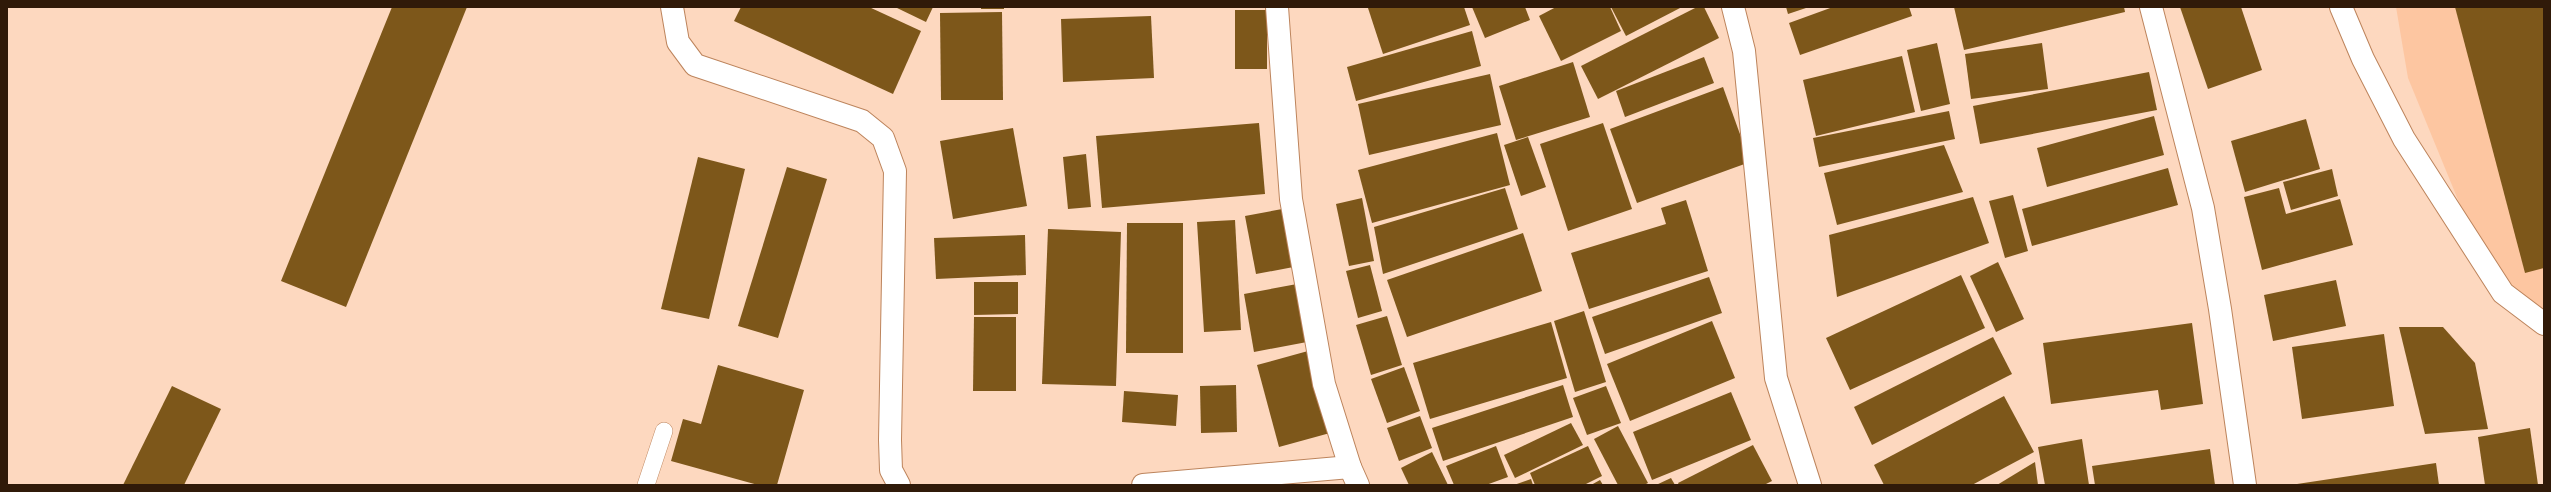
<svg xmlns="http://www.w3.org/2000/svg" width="2551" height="492" font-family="'Public Sans',sans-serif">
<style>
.built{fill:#fdc6a1}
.building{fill:#7d571a}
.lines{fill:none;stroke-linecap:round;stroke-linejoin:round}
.lane-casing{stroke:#bd845c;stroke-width:18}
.street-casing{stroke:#bd845c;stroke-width:24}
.lane{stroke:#fff;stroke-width:17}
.street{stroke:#fff;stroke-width:22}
</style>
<rect width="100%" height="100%" fill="#fdd8bf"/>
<path class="built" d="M2396,7H2544V321L2502,307L2408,78Z"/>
<g class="building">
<path d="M392,7H467L346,307L281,281Z"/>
<path d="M741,7H869L921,31L893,94L734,21Z"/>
<path d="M895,7H933L926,22Z"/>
<rect x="981" y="7" width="23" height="2"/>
<path d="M1370,7H1464L1470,25L1383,54L1368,8Z"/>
<path d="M1472,7H1525L1530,20L1485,38Z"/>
<path d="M1556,7H1610L1621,31L1561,61L1539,16Z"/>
<path d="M1611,7H1682L1626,36Z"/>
<path d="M1697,7H1704L1719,38L1598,99L1581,66Z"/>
<path d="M1786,7H1809L1788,14Z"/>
<path d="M1833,7H1909L1912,16L1800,55L1789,23Z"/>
<path d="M1954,7H2124L2125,12L1964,50Z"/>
<path d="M2180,7H2241L2262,70L2208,89Z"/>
<path d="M2455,7H2544V268L2525,273Z"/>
<rect x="1235" y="10" width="32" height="59"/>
<path d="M1002,12L1003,100H941L940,13Z"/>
<path d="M1151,16L1154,78L1063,82L1061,19Z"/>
<path d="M1472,31L1481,66L1356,101L1347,67Z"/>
<path d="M1937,43L1950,104L1921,111L1907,50Z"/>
<path d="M2042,43L2048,89L1971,99L1965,54Z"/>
<path d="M1902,56L1915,112L1816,136L1803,80Z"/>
<path d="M1704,57L1714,83L1625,117L1616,91Z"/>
<path d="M1573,62L1590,117L1516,140L1499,86Z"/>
<path d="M2149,72L2157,110L1980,144L1973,106Z"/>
<path d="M1490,74L1501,125L1369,155L1358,104Z"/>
<path d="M1723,87L1750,162L1637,203L1610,129Z"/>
<path d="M1949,111L1955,139L1819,167L1813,138Z"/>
<path d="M2154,116L2164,155L2047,187L2037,148Z"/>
<path d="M2306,119L2320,169L2245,192L2231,141Z"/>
<path d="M1259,123L1265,194L1102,208L1096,136Z"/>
<path d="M1603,123L1632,209L1568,231L1540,144Z"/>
<path d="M1013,128L1027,206L953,219L940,141Z"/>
<path d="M1497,133L1510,185L1372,223L1358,170Z"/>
<path d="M1528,137L1546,187L1521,196L1504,145Z"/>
<path d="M1944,145L1963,192L1837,225L1824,173Z"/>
<path d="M1086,154L1091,207L1068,209L1063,157Z"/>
<path d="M698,157L745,169L709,319L661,309Z"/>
<path d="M787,167L827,179L778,338L738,326Z"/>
<path d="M2168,168L2178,205L2032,246L2022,209Z"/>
<path d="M2332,169L2338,196L2291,210L2283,182Z"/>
<path d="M1505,188L1518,229L1383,274L1374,227Z"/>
<path d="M2279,188L2286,214L2340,199L2353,245L2262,270L2244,197Z"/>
<path d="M2013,195L2028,251L2005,258L1989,201Z"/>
<path d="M1973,197L1989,243L1837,297L1829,235Z"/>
<path d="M1362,198L1374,261L1349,266L1336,204Z"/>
<path d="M1686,200L1708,271L1589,309L1571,253L1666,224L1661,208Z"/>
<path d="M1293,207L1304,265L1256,274L1245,216Z"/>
<path d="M1235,220L1241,330L1204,332L1197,222Z"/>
<path d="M1127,223H1183V353H1126Z"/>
<path d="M1048,229L1121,232L1116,386L1042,384Z"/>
<path d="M1523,233L1542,291L1407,337L1387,280Z"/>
<path d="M1025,235L1026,275L936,279L934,238Z"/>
<path d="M1998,262L2024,319L1996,332L1970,276Z"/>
<path d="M1370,265L1382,311L1358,318L1346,271Z"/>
<path d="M1961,275L1985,328L1850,390L1826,338Z"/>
<path d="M1709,277L1722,313L1605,354L1592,317Z"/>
<path d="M2336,280L2346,326L2273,341L2264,295Z"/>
<path d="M974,282H1018V314L974,315Z"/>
<path d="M1297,284L1307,342L1254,352L1244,294Z"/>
<path d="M1584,311L1606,382L1575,392L1554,321Z"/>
<path d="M1387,316L1402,365L1371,375L1356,325Z"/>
<path d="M974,317H1016V391H973Z"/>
<path d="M1712,321L1735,378L1630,421L1607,364Z"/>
<path d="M1551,322L1567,378L1430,419L1413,363Z"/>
<path d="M2192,323L2203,404L2161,410L2158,390L2051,404L2043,343Z"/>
<path d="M2399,327H2443L2475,363L2488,429L2425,434Z"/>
<path d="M2384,334L2394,406L2302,419L2292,347Z"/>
<path d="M1993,337L2012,374L1872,445L1854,407Z"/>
<path d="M1308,351L1330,433L1279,447L1257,365Z"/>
<path d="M718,365L804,390L777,485H758L671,461L683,419L701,424Z"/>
<path d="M1404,367L1420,411L1387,423L1371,379Z"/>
<path d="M1236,385L1237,432L1201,433L1200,386Z"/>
<path d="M1563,385L1573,417L1443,461L1432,428Z"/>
<path d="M172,386L221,409L184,485H123Z"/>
<path d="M1606,386L1621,423L1587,435L1573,398Z"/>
<path d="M1124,391L1178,395L1176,426L1122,422Z"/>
<path d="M1731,392L1751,440L1652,480L1633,432Z"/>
<path d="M2004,396L2034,452L1972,485H1884L1874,465Z"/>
<path d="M1420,416L1432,448L1399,461L1387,428Z"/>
<path d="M1571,423L1583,445L1515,478L1504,455Z"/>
<path d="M1618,426L1648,483L1644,485H1618L1594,439Z"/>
<path d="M2530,428L2538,485H2485L2478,437Z"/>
<path d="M2082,439L2089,485H2045L2038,447Z"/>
<path d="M1753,445L1772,481L1764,485H1679L1678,483Z"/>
<path d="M1496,446L1508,477L1486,485H1454L1446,466Z"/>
<path d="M1588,446L1602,476L1584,485H1535L1530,473Z"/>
<path d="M2210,449L2215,485H2095L2092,466Z"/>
<path d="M1432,452L1448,485H1409L1401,468Z"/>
<path d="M2035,462L2038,485H1997Z"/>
<path d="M2436,463L2439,485H2297V484Z"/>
<path d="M1671,478L1675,485H1656Z"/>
<path d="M1531,479L1533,485H1514Z"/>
<path d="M1600,480L1603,485H1591Z"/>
</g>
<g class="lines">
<g class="lane-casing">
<path id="lane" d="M646,485L664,431"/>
</g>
<g class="street-casing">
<g id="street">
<path d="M672,7L678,42L695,65L862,121L883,138L895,171L890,440L891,470L899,485"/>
<path d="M1277,7L1291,199L1324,384L1350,467L1358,485"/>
<path d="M1733,7L1744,51L1776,378L1810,485"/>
<path d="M2151,7L2203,208L2220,309L2245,485"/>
<path d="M2341,7L2363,59L2404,139L2503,293L2544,324"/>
<path d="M1143,485L1350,467"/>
</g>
</g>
<use href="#lane" class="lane"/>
<use href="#street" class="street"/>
</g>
<rect width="2551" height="492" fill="none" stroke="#301a09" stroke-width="16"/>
</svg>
